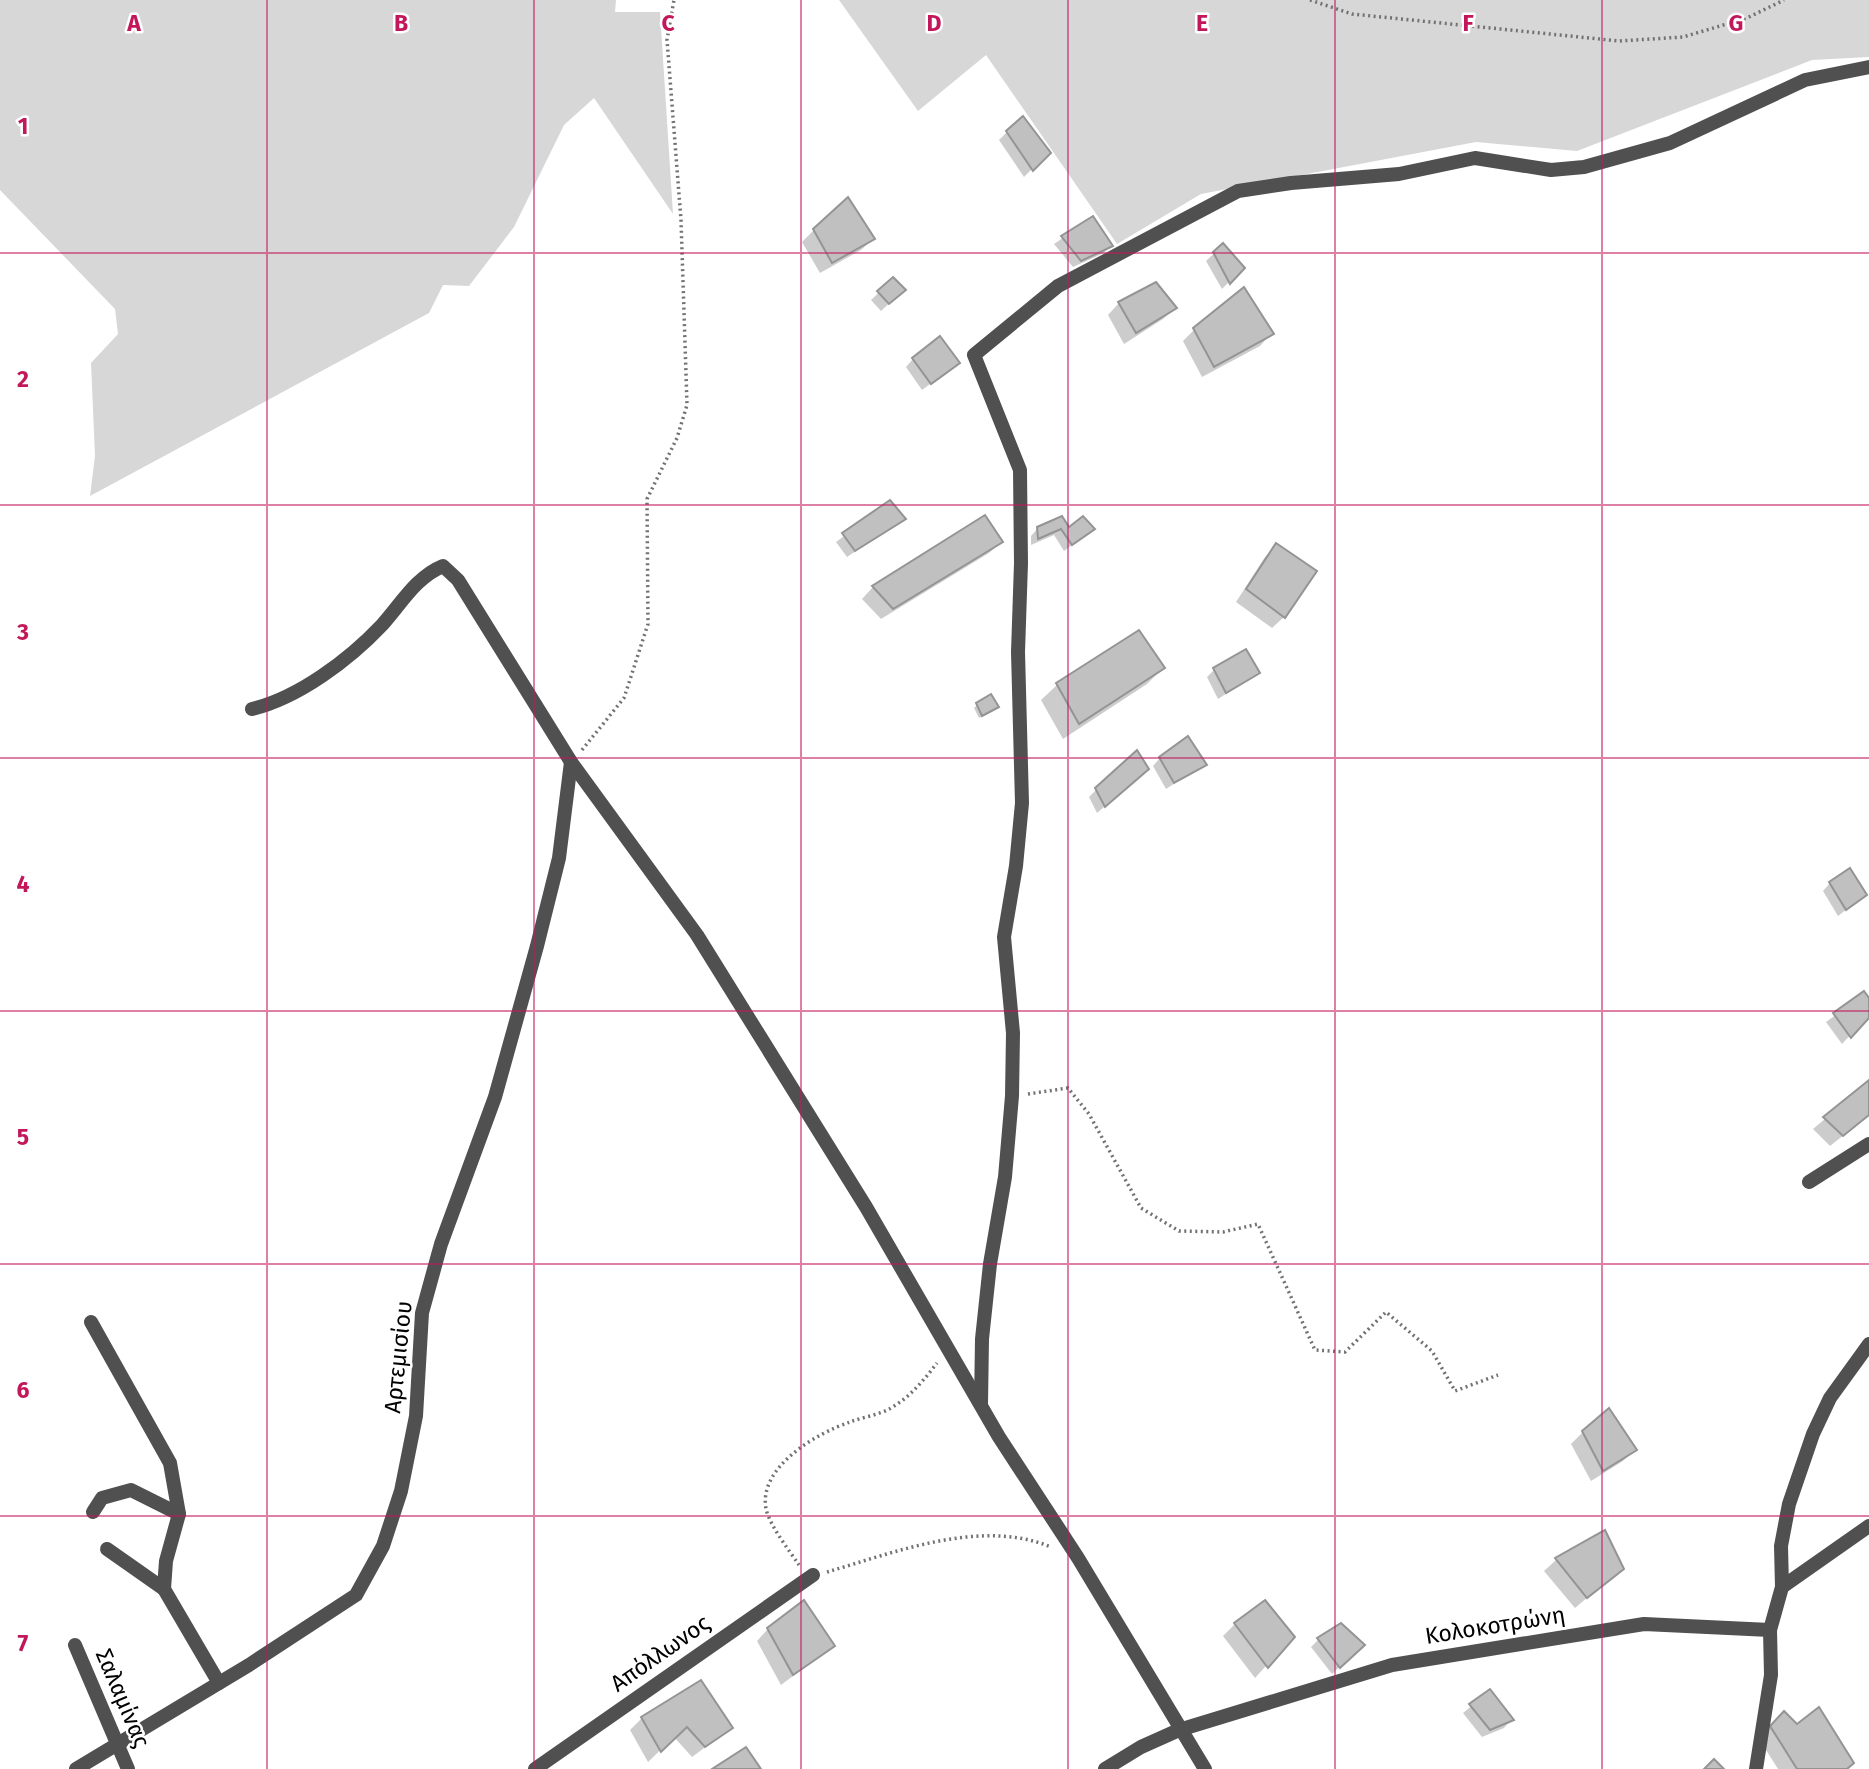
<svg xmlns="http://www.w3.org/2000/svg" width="1869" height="1769" font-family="'Fira Sans',sans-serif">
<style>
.green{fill:#d7d7d7}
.shadow{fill:#0003}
.building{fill:#c0c0c0;stroke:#949494;stroke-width:2}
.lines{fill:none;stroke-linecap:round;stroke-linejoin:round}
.path{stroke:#727272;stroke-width:3.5;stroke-dasharray:2 3.5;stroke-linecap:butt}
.minor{stroke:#505050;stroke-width:14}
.grid{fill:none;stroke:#c2185b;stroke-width:2;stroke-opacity:0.55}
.labels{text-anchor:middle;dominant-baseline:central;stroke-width:5;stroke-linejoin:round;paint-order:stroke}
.street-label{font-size:23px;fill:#000;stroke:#fff}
.grid-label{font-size:23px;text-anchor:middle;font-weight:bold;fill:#c2185b;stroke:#fff;stroke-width:5;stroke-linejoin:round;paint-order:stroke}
</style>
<rect width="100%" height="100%" fill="#fff"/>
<g class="green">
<path d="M0,0H616L615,12H660L673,214L594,98L564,125L514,227L469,286L443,285L429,313L90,496L95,456L91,363L118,334L115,309L0,190Z"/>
<path d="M839,0H1869V57L1812,60L1577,151L1476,142L1201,194L1117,244L986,55L918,111Z"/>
</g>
<g class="shadow">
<path d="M1007,132L1049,152L1024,177L999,140Z"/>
<path d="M1092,218L1111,245L1104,253L1073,267L1054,244Z"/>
<path d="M814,230L873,239L861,250L820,273L802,242Z"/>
<path d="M1223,245L1243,268L1222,289L1206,261Z"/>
<path d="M893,279L896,297L881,311L871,300Z"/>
<path d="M1119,303L1175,308L1163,319L1124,344L1108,315Z"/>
<path d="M1195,329L1271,334L1260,346L1202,377L1183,341Z"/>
<path d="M913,359L958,363L922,390L906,367Z"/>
<path d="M889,503L904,519L847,557L836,542Z"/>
<path d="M1038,528L1068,529H1093L1064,551L1054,535L1031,545V536Z"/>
<path d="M1001,542L989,553L881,619L862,599L873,587Z"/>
<path d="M1277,545L1284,617L1272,628L1236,602L1265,557Z"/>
<path d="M1163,668L1147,684L1063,739L1041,700L1057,685Z"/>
<path d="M1214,670L1258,673L1218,699L1207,677Z"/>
<path d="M977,705L997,707L979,718L974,708Z"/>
<path d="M1160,758L1204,764L1166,789L1153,766Z"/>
<path d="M1139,777L1097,813L1089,797L1097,789Z"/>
<path d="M1830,883L1865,895L1838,916L1823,891Z"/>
<path d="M1864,994L1869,1001V1015L1842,1044L1826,1022Z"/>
<path d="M1869,1082V1115L1830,1146L1813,1129Z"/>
<path d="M1583,1432L1634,1450L1623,1461L1591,1481L1571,1444Z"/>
<path d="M1604,1532L1621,1569L1575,1608L1544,1571L1556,1560Z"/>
<path d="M1235,1624L1292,1637L1255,1678L1223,1636Z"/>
<path d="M768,1629L833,1646L781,1685L757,1641Z"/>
<path d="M1319,1639L1362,1645L1332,1674L1311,1647Z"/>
<path d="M700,1683L731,1728L692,1757L674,1737L648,1762L630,1730L642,1718Z"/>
<path d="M1490,1691L1511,1720L1504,1728L1482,1737L1463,1713Z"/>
<path d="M1772,1725L1846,1769H1778L1759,1739Z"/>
</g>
<g class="building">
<path d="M1023,116L1051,153L1033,171L1006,131Z"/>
<path d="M848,197L875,239L832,263L813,229Z"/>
<path d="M1093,216L1113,246L1081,261L1061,236Z"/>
<path d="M1223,243L1245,268L1230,284L1213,252Z"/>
<path d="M893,277L906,290L889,304L877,291Z"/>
<path d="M1156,282L1177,308L1136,333L1118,302Z"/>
<path d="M1244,287L1274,334L1214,367L1193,328Z"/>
<path d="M940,336L960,363L931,384L912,358Z"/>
<path d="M890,500L906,519L855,551L842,533Z"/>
<path d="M985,515L1003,542L893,609L872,586Z"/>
<path d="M1062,516L1069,527L1083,516L1095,529L1072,545L1061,529L1038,539L1037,527Z"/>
<path d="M1276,543L1317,571L1285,618L1246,589Z"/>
<path d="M1139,630L1165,668L1079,724L1056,683Z"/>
<path d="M1246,649L1260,673L1226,693L1213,668Z"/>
<path d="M991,694L999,707L982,716L976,703Z"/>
<path d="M1188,736L1207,765L1174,783L1159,757Z"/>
<path d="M1137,750L1149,769L1105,807L1095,788Z"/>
<path d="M1850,868L1867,895L1846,910L1829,882Z"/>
<path d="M1864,991L1869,998V1018L1851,1038L1833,1013Z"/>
<path d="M1869,1080V1115L1843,1136L1823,1117Z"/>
<path d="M1609,1408L1637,1450L1603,1471L1582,1431Z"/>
<path d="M1605,1530L1624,1569L1587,1598L1555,1558Z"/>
<path d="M804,1600L835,1646L793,1675L767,1628Z"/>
<path d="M1265,1600L1295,1637L1268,1668L1234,1623Z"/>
<path d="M1341,1623L1365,1645L1340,1668L1317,1638Z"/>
<path d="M701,1680L733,1728L705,1747L687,1727L661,1752L641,1717Z"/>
<path d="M1490,1689L1514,1720L1490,1730L1469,1704Z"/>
<path d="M1819,1707L1854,1763L1847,1769H1797L1770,1726L1784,1711L1797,1724Z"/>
<path d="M746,1747L761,1769H712Z"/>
<path d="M1714,1759L1724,1769H1704Z"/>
</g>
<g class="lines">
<g class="path">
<path d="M1310,0L1352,14L1619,41L1683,37L1747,18L1784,0"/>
<path d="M582,750L624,698L648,624L647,499L677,438L687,405L681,220L667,40L674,0"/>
<path d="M1028,1094L1068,1088L1089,1114L1141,1208L1179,1231L1223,1232L1258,1224L1315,1350L1345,1352L1386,1312L1432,1351L1455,1391L1498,1375"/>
<path d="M799,1565C789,1550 770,1526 766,1509C758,1467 817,1433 850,1422C863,1417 879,1415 891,1408C910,1397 924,1380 937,1363"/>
<path d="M827,1572C896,1552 981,1518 1051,1547"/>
</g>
<g class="minor">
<path d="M252,709C298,698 349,660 382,625C401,604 416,577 443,566L458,580L571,762L697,935L866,1207L999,1437L1078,1558L1205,1769"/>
<path d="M1809,1182L1869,1144"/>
<path d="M91,1322L170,1463L179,1514L166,1561L164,1589L219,1683"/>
<path d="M981,1404L982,1339L990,1264L1005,1177L1012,1096L1013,1033L1004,937L1016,866L1022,803L1018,652L1021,563L1020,470L974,355L1058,286L1238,191L1291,183L1399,174L1475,158L1551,170L1584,167L1670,143L1805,80L1869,67"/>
<path d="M93,1512L102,1498L131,1490L179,1514"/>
<path d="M107,1549L164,1589"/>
<path d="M1782,1587L1869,1526"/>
<path d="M1770,1630L1782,1587L1781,1546L1789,1504L1813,1434L1830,1398L1869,1344"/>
<path d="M75,1645L128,1769"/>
<path d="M76,1769L249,1665L356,1595L383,1546L401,1491L416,1416L422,1313L441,1244L495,1097L537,946L559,858L571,762"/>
<path d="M535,1769L813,1575"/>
<path d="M1105,1769L1141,1747L1179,1730L1392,1665L1644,1624L1770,1630L1771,1675L1756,1769"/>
</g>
</g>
<path class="grid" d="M267,0V1769M534,0V1769M801,0V1769M1068,0V1769M1335,0V1769M1602,0V1769M0,253H1869M0,505H1869M0,758H1869M0,1011H1869M0,1264H1869M0,1516H1869"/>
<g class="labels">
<g class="street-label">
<text transform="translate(398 1357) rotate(-84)">Αρτεμισίου</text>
<text transform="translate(1495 1625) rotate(-9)">Κολοκοτρώνη</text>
<text transform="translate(660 1653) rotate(-35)">Απόλλωνος</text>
<text transform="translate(123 1698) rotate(67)">Σαλαμίνας</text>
</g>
</g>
<g class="grid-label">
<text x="134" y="31">A</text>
<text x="401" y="31">B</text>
<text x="668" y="31">C</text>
<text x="934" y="31">D</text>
<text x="1202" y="31">E</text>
<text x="1468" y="31">F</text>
<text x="1736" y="31">G</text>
<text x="23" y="134">1</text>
<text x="23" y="387">2</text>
<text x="23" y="640">3</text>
<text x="23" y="892">4</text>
<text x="23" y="1145">5</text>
<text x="23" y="1398">6</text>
<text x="23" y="1651">7</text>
</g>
</svg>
